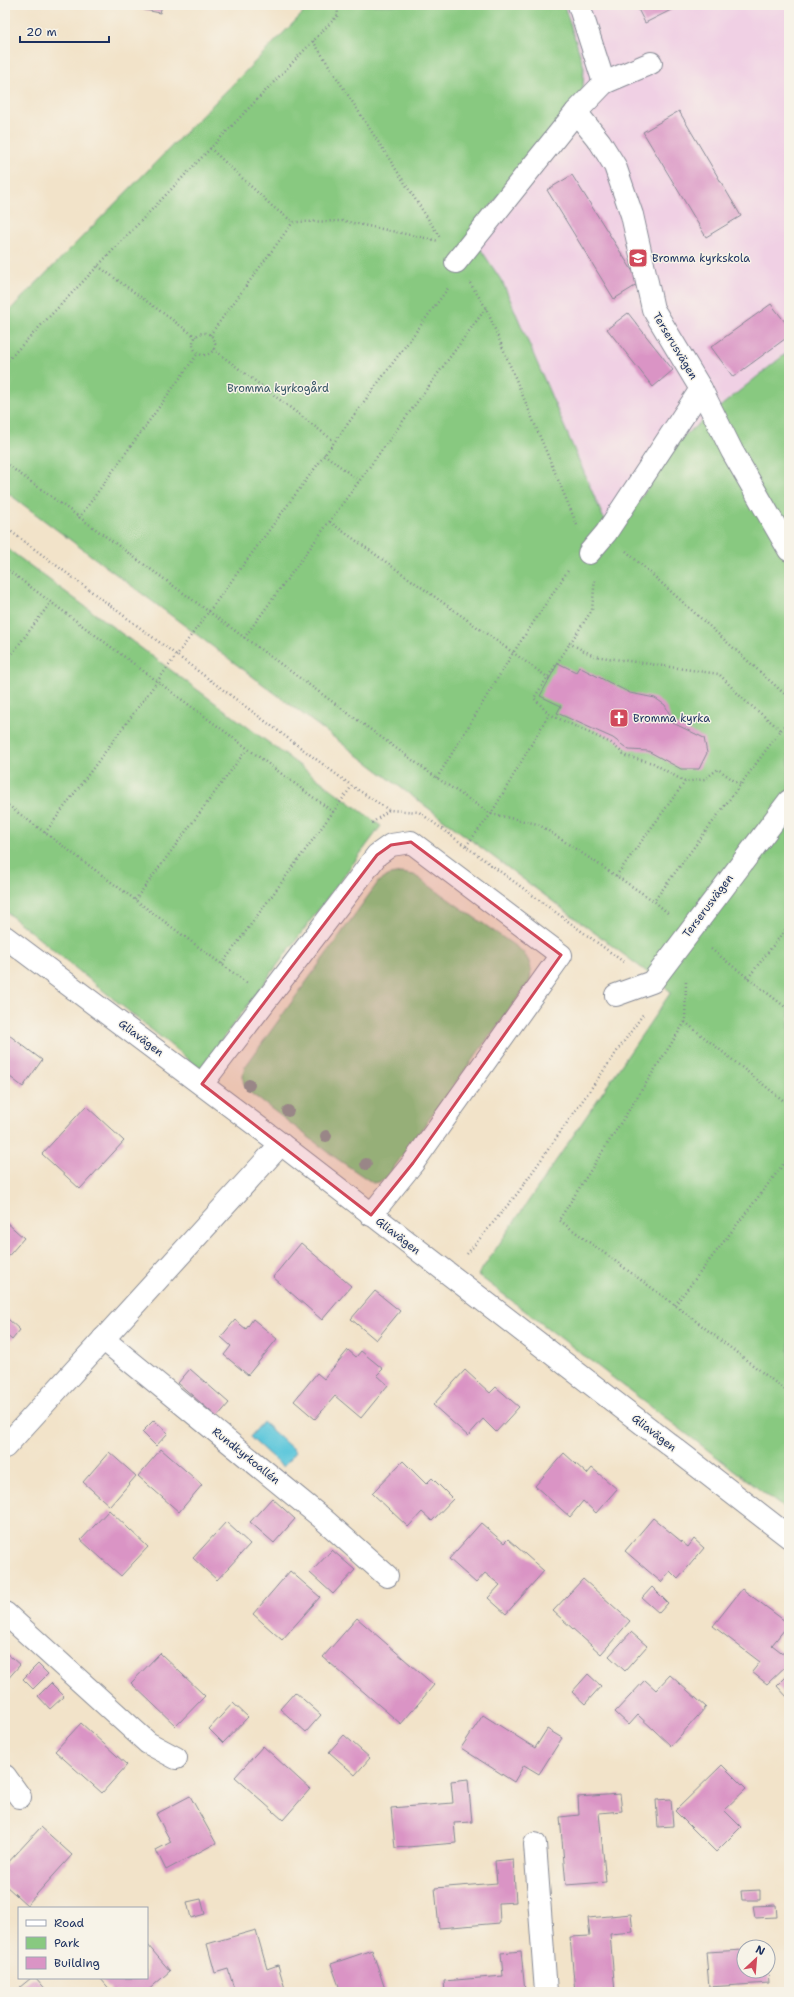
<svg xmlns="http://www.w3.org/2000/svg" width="794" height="1997" font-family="'Shantell Sans',sans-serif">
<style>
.built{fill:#f0d0e4}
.green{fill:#88c980;stroke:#527c6f}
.water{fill:#60c8db;stroke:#3e7c9c}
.building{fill:#da94c5}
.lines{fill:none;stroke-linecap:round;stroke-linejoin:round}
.minor-casing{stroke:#868994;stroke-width:24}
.path{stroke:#868994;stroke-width:2.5;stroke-dasharray:1 3;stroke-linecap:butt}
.minor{stroke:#fff;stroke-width:22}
.tree{fill:#8b9593}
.marked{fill:#d1495b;fill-opacity:0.2;stroke:#d1495b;stroke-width:3;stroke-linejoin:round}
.labels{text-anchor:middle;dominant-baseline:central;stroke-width:3;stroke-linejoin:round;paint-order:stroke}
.poi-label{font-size:11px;fill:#1b2f5e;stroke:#f7f3e8;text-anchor:start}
.street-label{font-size:11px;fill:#1b2f5e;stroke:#f7f3e8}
.park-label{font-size:11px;fill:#365666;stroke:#f7f3e8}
</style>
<rect width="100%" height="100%" fill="#f7f3e8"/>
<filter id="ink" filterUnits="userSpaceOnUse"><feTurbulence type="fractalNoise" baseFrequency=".025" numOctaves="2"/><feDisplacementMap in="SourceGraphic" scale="8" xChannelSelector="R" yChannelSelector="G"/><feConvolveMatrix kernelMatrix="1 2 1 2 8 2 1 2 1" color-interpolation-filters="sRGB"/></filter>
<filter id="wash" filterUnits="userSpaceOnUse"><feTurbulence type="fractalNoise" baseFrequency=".012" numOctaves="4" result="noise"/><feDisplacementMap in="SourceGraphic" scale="16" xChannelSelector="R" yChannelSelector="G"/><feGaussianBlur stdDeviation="0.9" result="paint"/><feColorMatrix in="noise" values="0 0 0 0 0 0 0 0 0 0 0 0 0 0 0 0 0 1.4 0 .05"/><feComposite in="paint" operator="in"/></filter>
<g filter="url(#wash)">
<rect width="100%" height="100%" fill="#f2e3c9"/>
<path class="built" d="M564,5H789V351L680,439L619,531L603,517L503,283L470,233L584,67Z"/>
<g class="green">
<path d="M311,5H564L584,67L583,89L470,233L503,283L603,517L619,531L680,439L789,351V1512L478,1275L671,992L655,978L5,491V315Z"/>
<path d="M5,547L381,826L200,1069L5,911Z"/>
<path d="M401,873L414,875L522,951C531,963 532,966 530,981L386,1178L379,1182L373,1183L336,1158L248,1091C242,1083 242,1076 245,1067L379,881L390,875Z"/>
</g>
<path class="water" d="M263,1422L296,1452L283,1467L250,1437Z"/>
<g id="blocks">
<g class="building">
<path d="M121,5H162L160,13Z"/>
<path d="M636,5H681L645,23Z"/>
<path d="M679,111L741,216L706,237L643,132Z"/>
<path d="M572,175L640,283L614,299L547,190Z"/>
<path d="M771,304L789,327V336L733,377L711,347Z"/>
<path d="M628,313L673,370L653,387L607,329Z"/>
<path d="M558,663L576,672L579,667L630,693L655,698L665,705L669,713L671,722L704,738L707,753L699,769H681L648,751L629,750L613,738L557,713L561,706L540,696Z"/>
<path d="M5,1032L42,1060L23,1087L5,1073Z"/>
<path d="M86,1106L124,1141L80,1189L42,1154Z"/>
<path d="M5,1221L24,1238L5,1260Z"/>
<path d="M301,1243L351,1286L322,1320L273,1277Z"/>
<path d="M375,1291L400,1311L376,1340L351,1319Z"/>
<path d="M8,1319L20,1330L12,1340L5,1334V1323Z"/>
<path d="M253,1319L277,1339L248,1375L224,1355L231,1346L221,1337L235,1320L246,1329Z"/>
<path d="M348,1350L356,1357L361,1351L383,1369L377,1375L388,1385L361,1418L335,1396L315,1419L294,1401L317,1373L324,1379Z"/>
<path d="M190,1369L229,1403L217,1417L178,1383Z"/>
<path d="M465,1370L490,1393L496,1387L519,1407L496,1432L483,1419L468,1436L433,1405Z"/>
<path d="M154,1420L168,1433L156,1446L142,1432Z"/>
<path d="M161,1449L202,1485L179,1512L138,1476Z"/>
<path d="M109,1452L136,1476L110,1506L83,1482Z"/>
<path d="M564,1453L587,1474L592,1468L617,1489L596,1513L583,1501L570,1517L535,1486Z"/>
<path d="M403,1461L426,1484L432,1478L453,1499L432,1521L422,1512L408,1527L372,1493Z"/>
<path d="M272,1498L295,1519L274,1543L250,1522Z"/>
<path d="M109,1510L148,1547L121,1576L81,1540Z"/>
<path d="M653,1518L688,1547L694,1539L704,1548L678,1579L670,1571L661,1582L625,1551Z"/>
<path d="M226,1522L250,1544L217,1580L193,1558Z"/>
<path d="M481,1523L504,1543L508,1539L544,1571L506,1614L488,1598L500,1585L485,1573L476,1583L449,1559Z"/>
<path d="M332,1550L355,1570L333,1594L310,1573Z"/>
<path d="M290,1571L320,1597L282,1640L253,1614Z"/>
<path d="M583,1579L630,1621L601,1654L553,1611Z"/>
<path d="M652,1587L668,1603L659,1613L642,1598Z"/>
<path d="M742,1589L789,1624L772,1645L789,1658V1663L767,1684L752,1672L760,1662L713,1626Z"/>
<path d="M357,1618L434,1685L401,1724L323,1657Z"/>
<path d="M631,1632L647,1646L625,1671L609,1656Z"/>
<path d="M5,1652L20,1665L5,1682Z"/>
<path d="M160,1653L205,1696L176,1726L131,1683Z"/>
<path d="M38,1664L48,1674L33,1689L23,1679Z"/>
<path d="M588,1674L601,1686L585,1704L572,1692Z"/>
<path d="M789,1674V1697L788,1698L777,1686Z"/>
<path d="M670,1675L706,1707L671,1746L638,1715L629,1725L615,1712L645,1680L656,1690Z"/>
<path d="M51,1683L64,1696L50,1709L38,1696Z"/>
<path d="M295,1692L321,1715L306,1732L280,1709Z"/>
<path d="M233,1703L248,1717L223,1743L209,1729Z"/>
<path d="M483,1715L535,1748L547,1729L562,1738L539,1774L524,1765L514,1782L461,1748Z"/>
<path d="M81,1723L127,1765L102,1793L55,1751Z"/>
<path d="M344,1735L370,1758L355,1775L329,1752Z"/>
<path d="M263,1746L310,1789L283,1820L235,1777Z"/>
<path d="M722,1765L746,1789L724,1810L741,1827L716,1852L675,1811Z"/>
<path d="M468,1779L472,1822L454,1823L456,1843L395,1848L391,1808L453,1803L451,1781Z"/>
<path d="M620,1794L622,1811L599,1813L606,1882L566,1885L560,1817L579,1815L578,1797Z"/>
<path d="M190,1796L216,1843L166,1870L156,1850L171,1842L156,1814Z"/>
<path d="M671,1799L673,1826L658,1827L656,1800Z"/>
<path d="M41,1827L72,1855L27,1905L5,1885V1866Z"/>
<path d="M513,1859L516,1902L499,1903L500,1923L439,1928L435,1888L497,1883L495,1861Z"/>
<path d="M760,1890V1900H742L741,1891Z"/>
<path d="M201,1899L205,1914L191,1918L187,1902Z"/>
<path d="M776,1905L777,1917L755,1918L753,1906Z"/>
<path d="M631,1914L633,1932L610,1934L615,1992H575L570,1937L590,1936L588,1918Z"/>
<path d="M256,1930L267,1969L278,1965L286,1992H235L228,1969L215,1973L207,1944Z"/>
<path d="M147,1944L170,1971L146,1992H112L101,1979L102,1978H147Z"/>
<path d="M372,1950L386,1992H341L331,1964Z"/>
<path d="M744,1950V1971H768L769,1983L709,1987L706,1952Z"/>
<path d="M521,1951L525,1992H445L444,1981L503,1976L501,1953Z"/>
<path d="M31,1978H36L48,1992H14Z"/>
</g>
</g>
</g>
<g filter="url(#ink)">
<use href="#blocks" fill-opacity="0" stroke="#868994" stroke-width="1"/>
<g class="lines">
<g class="minor-casing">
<g id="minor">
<path d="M579,5L604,83"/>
<path d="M576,112L600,142L615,166L632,215L653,309L701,389L732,451L789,550"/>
<path d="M456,262L576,112L604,83L651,63"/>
<path d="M589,553L606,533L701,389"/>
<path d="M5,937L281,1144L789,1537"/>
<path d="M616,995L652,982L789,801"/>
<path d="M202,1084L377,855L391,845L411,842L561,955L413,1163L371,1215"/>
<path d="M103,1339L322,1518L387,1576"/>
<path d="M5,1447L281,1144"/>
<path d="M5,1613L148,1743L176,1758"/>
<path d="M5,1776L20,1797"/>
<path d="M535,1844L546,1992"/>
</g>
</g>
<g class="path">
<path d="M313,41L441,239"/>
<path d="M210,148L273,207L293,222L344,221L439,241"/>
<path d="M98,266L196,337"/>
<path d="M470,283L486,308L577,525"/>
<circle cx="204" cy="344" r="11"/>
<path d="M210,335L293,222"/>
<path d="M213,349L334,441"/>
<path d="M5,363L338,15L337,5"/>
<path d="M324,454L359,481"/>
<path d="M5,463L437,778L491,814L538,824L654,901L670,915"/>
<path d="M79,518L198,353"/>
<path d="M330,522L550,679"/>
<path d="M5,527L352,786L389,810"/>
<path d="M626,551L789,698"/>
<path d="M5,568L333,812"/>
<path d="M244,638L486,308"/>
<path d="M569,643L594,656L719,674L744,700L781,730L654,901"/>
<path d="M5,663L51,602"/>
<path d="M549,714L611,743L626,756L653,763L685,782L705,779L718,769L740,785"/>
<path d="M781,730L789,719"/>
<path d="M437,778L513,653L569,569"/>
<path d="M5,803L247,983"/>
<path d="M372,823L389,810L419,812L625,963"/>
<path d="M45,833L449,287"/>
<path d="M466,846L491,814L549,714L534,698L592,610L595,578"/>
<path d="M616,876L685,782"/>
<path d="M135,900L247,749"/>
<path d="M711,949L789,1010"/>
<path d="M222,964L352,786"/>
<path d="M748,978L789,925"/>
<path d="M686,982L685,1022L559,1220L675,1305L789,1393"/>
<path d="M685,1022L789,1105"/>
<path d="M467,1254L517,1194L644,1013"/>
<path d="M675,1305L789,1157"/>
</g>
<use href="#minor" class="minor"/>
</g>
<g class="tree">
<circle cx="249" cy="1085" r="6"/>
<circle cx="288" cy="1111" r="6"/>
<circle cx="326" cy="1136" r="6"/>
<circle cx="366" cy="1164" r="6"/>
</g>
</g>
<path class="marked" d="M411,842L561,955L413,1163L371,1215L202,1084L377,855L391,845Z"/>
<defs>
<g id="school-square" transform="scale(1)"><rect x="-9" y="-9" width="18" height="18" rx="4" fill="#d1495b" stroke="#f7f3e8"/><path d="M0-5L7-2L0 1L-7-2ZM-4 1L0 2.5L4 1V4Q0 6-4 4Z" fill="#fff"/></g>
<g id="church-square" transform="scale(1)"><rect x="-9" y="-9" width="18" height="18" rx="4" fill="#d1495b" stroke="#f7f3e8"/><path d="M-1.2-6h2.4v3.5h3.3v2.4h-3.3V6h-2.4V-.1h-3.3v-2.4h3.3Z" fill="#fff"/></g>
</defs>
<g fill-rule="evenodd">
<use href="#school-square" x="638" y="258"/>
<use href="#church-square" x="619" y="718"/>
</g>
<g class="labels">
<g class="poi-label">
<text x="652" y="258">Bromma kyrkskola</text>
<text x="633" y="718">Bromma kyrka</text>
</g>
<g class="street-label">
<text transform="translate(675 346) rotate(59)">Terserusvägen</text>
<text transform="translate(708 906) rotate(-53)">Terserusvägen</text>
<text transform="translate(141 1038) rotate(37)">Gliavägen</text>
<text transform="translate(398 1236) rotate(38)">Gliavägen</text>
<text transform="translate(654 1433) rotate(38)">Gliavägen</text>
<text transform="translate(246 1456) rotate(39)">Rundkyrkoallén</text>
</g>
<g class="park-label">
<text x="278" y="388">Bromma kyrkogård</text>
</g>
</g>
<rect width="794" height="1997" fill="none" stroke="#f7f3e8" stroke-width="20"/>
<rect x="18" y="1907" width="130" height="72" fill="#f7f3e8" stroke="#9fa5b1"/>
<rect x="26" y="1920" width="20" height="6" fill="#ffffff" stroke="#9fa5b1"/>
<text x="54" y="1927" font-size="12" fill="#1b2f5e">Road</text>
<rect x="26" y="1937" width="20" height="12" fill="#88c980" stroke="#9fa5b1"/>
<text x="54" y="1947" font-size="12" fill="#1b2f5e">Park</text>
<rect x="26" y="1957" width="20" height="12" fill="#da94c5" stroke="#9fa5b1"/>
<text x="54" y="1967" font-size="12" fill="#1b2f5e">Building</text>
<g transform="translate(756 1959) rotate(26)"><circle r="19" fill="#f7f3e8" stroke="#9fa5b1"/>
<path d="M0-3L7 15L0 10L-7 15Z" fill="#d1495b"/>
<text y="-6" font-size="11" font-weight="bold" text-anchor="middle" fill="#1b2f5e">N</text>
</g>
<path d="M20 36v6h89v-6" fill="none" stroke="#1b2f5e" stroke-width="2"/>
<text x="26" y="36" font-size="12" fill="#1b2f5e" stroke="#f7f3e8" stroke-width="3" paint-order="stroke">20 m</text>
</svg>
